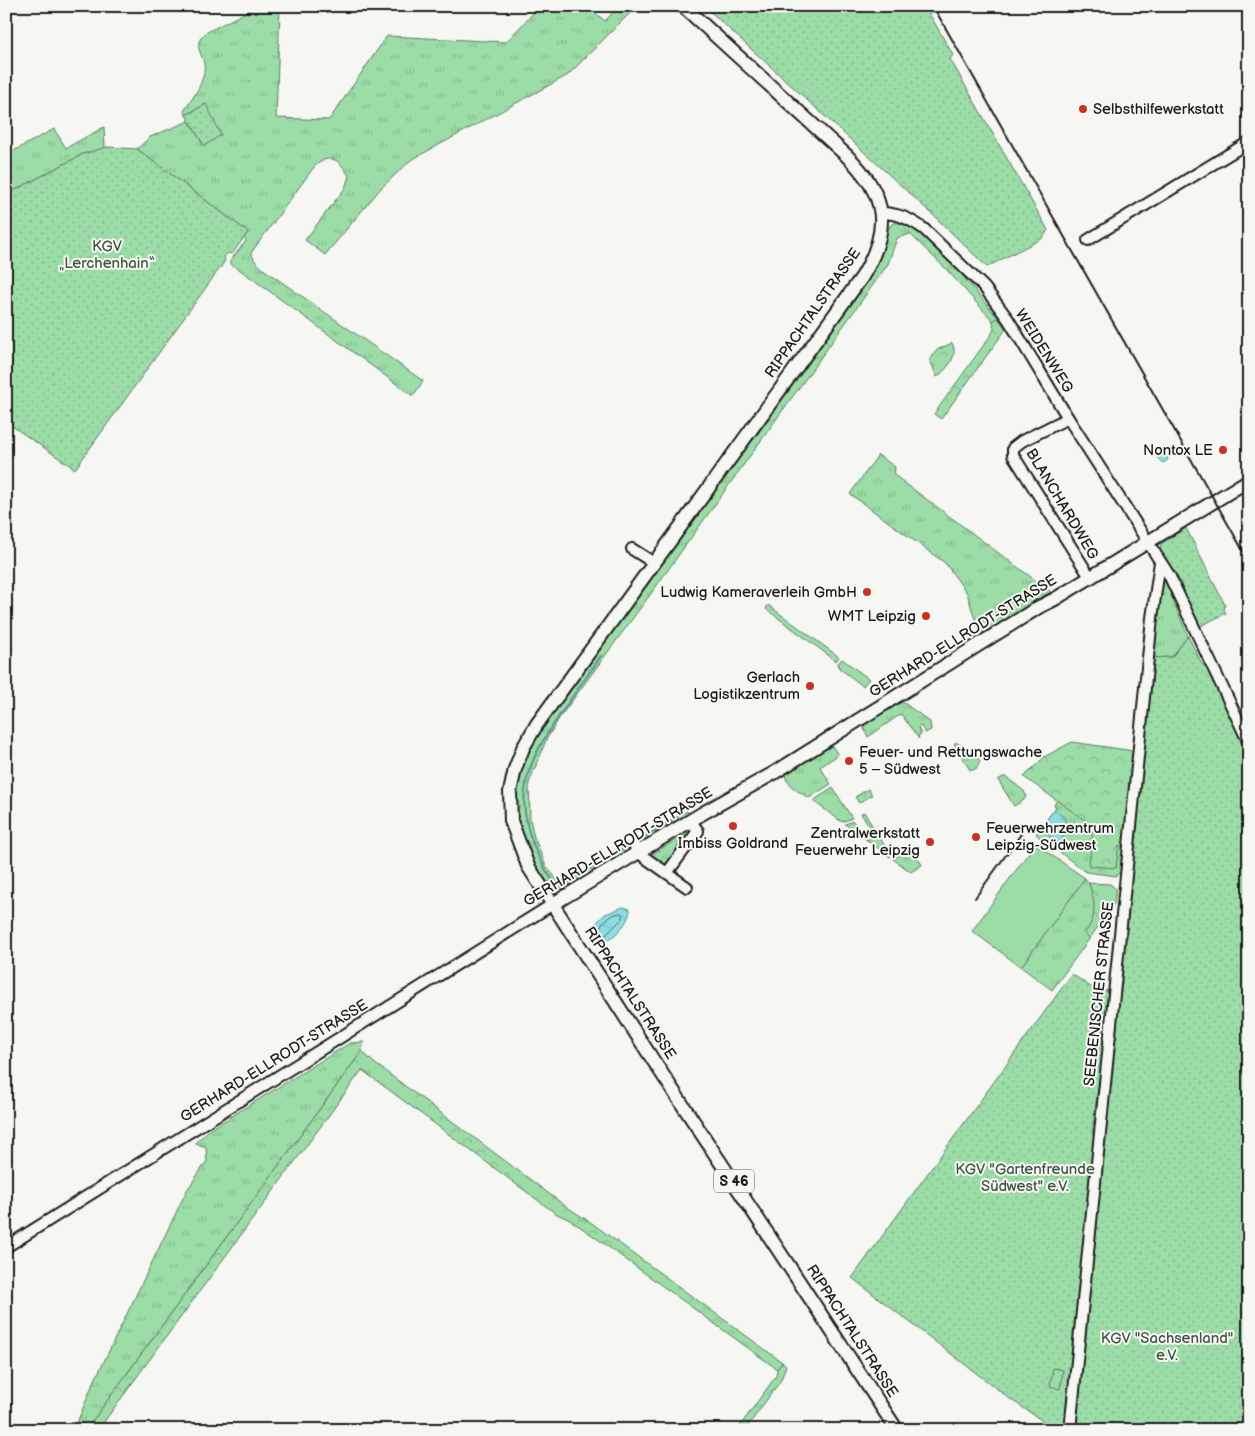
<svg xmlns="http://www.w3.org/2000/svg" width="1255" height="1436" font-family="'Balsamiq Sans',sans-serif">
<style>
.grass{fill:url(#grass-tufts);stroke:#5c7c62}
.forest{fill:url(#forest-crowns);stroke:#5c7c62}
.park{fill:url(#park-dots);stroke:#5c7c62}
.pitch{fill:#9bdca7;stroke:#5c7c62}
.water{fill:url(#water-ripples);stroke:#5f9093}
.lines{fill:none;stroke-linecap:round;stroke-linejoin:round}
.shore{stroke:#48696c;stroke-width:1}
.stream{stroke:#5f9093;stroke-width:2}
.minor-casing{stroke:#1c1c1c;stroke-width:14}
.major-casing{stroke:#1c1c1c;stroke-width:16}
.minor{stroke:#f6f6f2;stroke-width:10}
.major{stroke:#f6f6f2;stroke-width:12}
.rail{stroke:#1c1c1c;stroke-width:2}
.poi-dot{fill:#c8321e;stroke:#f6f6f2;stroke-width:2}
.labels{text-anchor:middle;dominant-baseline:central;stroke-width:4;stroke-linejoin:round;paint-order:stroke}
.shield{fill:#f6f6f2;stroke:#5d5d5c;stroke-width:1}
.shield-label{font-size:14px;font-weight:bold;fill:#1c1c1c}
.poi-label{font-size:15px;fill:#1c1c1c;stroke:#f6f6f2;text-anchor:end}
.park-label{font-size:15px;fill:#425646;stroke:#f6f6f2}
.street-label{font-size:15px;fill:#1c1c1c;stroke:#f6f6f2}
</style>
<defs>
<pattern id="grass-tufts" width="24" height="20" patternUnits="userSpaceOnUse" patternTransform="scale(1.25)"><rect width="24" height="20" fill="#9bdca7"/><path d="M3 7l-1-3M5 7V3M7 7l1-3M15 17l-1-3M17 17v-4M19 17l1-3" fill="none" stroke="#85bc8f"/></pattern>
<pattern id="forest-crowns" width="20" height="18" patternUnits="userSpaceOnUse" patternTransform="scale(1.25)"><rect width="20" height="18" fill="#9bdca7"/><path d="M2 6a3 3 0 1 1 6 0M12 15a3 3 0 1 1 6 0" fill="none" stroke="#85bc8f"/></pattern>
<pattern id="park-dots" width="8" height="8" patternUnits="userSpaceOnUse" patternTransform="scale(1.25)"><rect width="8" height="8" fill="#9bdca7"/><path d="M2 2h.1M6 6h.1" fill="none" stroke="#85bc8f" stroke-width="1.8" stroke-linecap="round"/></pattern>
<pattern id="water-ripples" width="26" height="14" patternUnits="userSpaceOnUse" patternTransform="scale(1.25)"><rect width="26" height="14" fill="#8bdde3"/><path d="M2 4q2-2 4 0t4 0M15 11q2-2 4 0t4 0" fill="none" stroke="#77bdc2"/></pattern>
</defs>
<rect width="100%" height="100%" fill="#f6f6f2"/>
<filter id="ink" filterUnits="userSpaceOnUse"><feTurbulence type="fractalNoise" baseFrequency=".02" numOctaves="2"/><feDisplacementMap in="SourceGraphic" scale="10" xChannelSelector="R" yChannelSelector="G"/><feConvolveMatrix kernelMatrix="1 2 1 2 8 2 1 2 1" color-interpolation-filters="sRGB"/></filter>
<g filter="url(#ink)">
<g class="grass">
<path d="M258,6H280L276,118L329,120L387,36L506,42L540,6H587L605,21L619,6H637L568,75L411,160L381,188L325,255L305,240L345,188L349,176C339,159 330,152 314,167L251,253L255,261L263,269L423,381L413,396L239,269L230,264V261L246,241L244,237L248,232L137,149L150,137L189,121L204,146L206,104L186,115L184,111C192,99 202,86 204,72C207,54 188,47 207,32Z"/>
<path d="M104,127L105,148L83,154L6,195V155L54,129L66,148Z"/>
<path d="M893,223C905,221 916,230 925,236L924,229L998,318L993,321L946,269L910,234L897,238L888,264L647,599L560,717L546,740L529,783L530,819L534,837L546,866L558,881L563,883L687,811L691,816L566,890L553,885H547C523,849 504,809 521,765C526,754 531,744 536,734L876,262C881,251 885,229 893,223Z"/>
<path d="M878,455L895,467L894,475L1051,592L984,634L977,626L967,593L945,563L850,494Z"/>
<path d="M1161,571L1188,636L1172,657L1152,658Z"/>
<path d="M768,605L839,657L836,661L766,609Z"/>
<path d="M842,659L869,679L863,686L839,668L838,663Z"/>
<path d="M900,700L930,722L931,730L925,733L921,726L918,728L921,734L918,736L919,739L901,714L868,737L864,729V724Z"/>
<path d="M956,742L978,758L980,761L977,768L973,770H970L954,744Z"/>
<path d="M831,744L838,755L820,767L831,784L809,798C800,792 786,786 785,774Z"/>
<path d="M1003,777H1006L1024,791L1026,796L1024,800L1014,806L998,780Z"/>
<path d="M833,788L852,818L842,822L813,801Z"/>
<path d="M868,789L872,795L859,803L855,797Z"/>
<path d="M1057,800L1125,849L1123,870L1116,876L1086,872L1038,836L1036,834L1056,807L1054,805Z"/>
<path d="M864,812L891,856L890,857L845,824L853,821L855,824L852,829L868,840L874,832L861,814Z"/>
<path d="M688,832L691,835L665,869L648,857Z"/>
<path d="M912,848L922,865L911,872L893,859Z"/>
<path d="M1085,878C1094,888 1097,912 1092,924C1091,927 1087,931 1084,934L1090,938L1052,990L1021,967Z"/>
<path d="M364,1042L362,1051L86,1430H74L92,1386L187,1190L207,1161L206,1147L195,1143L209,1130L350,1043Z"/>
<path d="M782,1362L786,1365L781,1380L745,1430H737L776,1376L777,1369Z"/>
</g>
<g class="forest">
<path d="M998,318L1006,329L941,419L934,414L991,335L994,329L993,321Z"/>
<path d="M952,343C959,356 947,369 937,377L930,360L937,350Z"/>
<path d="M1072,742L1134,751L1125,849L1119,845L1116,868L1089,866L1093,826L1024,777L1044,757Z"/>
<path d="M1089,883L1110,884L1116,889L1114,904L1090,938L1084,934C1098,917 1095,903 1089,883Z"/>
<path d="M362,1051L373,1062L564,1205L593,1224L782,1362L777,1369L592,1235L570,1220L555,1213L362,1070L98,1430H86Z"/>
</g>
<g class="park">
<path d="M704,6H925L953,55L950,59L1048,230L1043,238L987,267L931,213Z"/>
<path d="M206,104L221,135L204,146L186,115Z"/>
<path d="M107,147L137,149L248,232L232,254L228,253L224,257L225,261L75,469L6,422V195L83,154Z"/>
<path d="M1186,528L1225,605L1224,610L1226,613L1199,627L1160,551L1161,544Z"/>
<path d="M1188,636L1202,664L1209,670L1249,752V1430H1056L1010,1399L852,1278L1072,974L1095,990L1111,991L1092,1133L1104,1135L1152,658L1172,657Z"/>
</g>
<g class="pitch">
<path d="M1035,844L1085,878L1021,967L972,931Z"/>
<path d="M1053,1368L1063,1370L1060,1389L1050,1386Z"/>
</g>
<g class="water">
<path d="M1152,447L1161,448L1167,457L1168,460L1163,463C1159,461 1156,455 1149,450Z"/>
<path d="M1054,810L1065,818L1062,845L1040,829Z"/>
<path d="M623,907L630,909C630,922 615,937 604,942L596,932L595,924L605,914Z"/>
</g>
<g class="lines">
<path class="shore" d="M621,913L623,915V918L606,935L604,934L600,930L602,923L613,915Z"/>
<path class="stream" d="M601,656C589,674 576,691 564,709C526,762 509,800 541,861C546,870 552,885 563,884L675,819"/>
<g class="minor-casing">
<g id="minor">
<path d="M881,213C898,213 910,219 924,229L984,287L1008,319L1068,418L1169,575L1249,743"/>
<path d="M1088,240L1249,142"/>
<path d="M1068,418L1022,441L1013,448V455L1090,577"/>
<path d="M632,549L654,563"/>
<path d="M635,847L644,857L687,887"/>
<path d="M667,873L698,831L691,821"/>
<path d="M6,1247L553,904"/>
<path d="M1070,1430L1152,618L1160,562"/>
</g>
</g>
<g class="major-casing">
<g id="major">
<path d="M683,6L846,155C888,195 891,229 862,277L537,724L523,748L515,769L510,792L511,821L528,866L653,1060L897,1430"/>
<path d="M553,904L703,813L774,773L1039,607L1055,599L1249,480"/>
</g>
</g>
<use href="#minor" class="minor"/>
<use href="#major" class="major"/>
<g class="rail">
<path d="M933,6L1249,561"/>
<path d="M975,898L1021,834"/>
</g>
</g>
</g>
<g class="poi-dot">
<circle cx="1083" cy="109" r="5"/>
<circle cx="1223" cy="450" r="5"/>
<circle cx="867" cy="592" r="5"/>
<circle cx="926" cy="616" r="5"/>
<circle cx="810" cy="686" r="5"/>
<circle cx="849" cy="761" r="5"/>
<circle cx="733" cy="826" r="5"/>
<circle cx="976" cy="837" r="5"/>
<circle cx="930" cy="842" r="5"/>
</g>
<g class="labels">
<rect class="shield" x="714" y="1169.5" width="40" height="23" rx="4"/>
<g class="shield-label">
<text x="734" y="1181">S 46</text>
</g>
<g class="poi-label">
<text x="1093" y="109" text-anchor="start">Selbsthilfewerkstatt</text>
<text x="1213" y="450">Nontox LE</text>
<text x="857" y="592">Ludwig Kameraverleih GmbH</text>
<text x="916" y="616">WMT Leipzig</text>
<text x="800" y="677">Gerlach<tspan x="800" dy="17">Logistikzentrum</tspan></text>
<text x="859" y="752" text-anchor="start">Feuer- und Rettungswache<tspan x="859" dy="17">5 – Südwest</tspan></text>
<text x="986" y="828" text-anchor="start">Feuerwehrzentrum<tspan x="986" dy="17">Leipzig-Südwest</tspan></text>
<text x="920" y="833">Zentralwerkstatt<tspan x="920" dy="17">Feuerwehr Leipzig</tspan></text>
<text x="733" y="843" text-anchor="middle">Imbiss Goldrand</text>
</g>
<g class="park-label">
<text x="107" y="246">KGV<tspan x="107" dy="17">„Lerchenhain“</tspan></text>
<text x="1025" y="1169">KGV "Gartenfreunde<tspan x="1025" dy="17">Südwest" e.V.</tspan></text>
<text x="1167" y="1338">KGV "Sachsenland"<tspan x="1167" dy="17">e.V.</tspan></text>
</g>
<g class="street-label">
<text transform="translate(813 313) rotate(-55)">RIPPACHTALSTRASSE</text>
<text transform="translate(1044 351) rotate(58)">WEIDENWEG</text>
<text transform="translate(1062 504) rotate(59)">BLANCHARDWEG</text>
<text transform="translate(963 636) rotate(-32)">GERHARD-ELLRODT-STRASSE</text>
<text transform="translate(618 847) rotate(-31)">GERHARD-ELLRODT-STRASSE</text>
<text transform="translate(630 993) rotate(57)">RIPPACHTALSTRASSE</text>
<text transform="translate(1099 994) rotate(-84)">SEEBENISCHER STRASSE</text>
<text transform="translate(274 1061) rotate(-32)">GERHARD-ELLRODT-STRASSE</text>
<text transform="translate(852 1331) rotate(57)">RIPPACHTALSTRASSE</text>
</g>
</g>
<rect width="1255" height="1436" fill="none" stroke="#f6f6f2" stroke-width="25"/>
<rect x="12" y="12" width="1230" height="1411" fill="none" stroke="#1c1c1c" stroke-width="2" filter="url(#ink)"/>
</svg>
